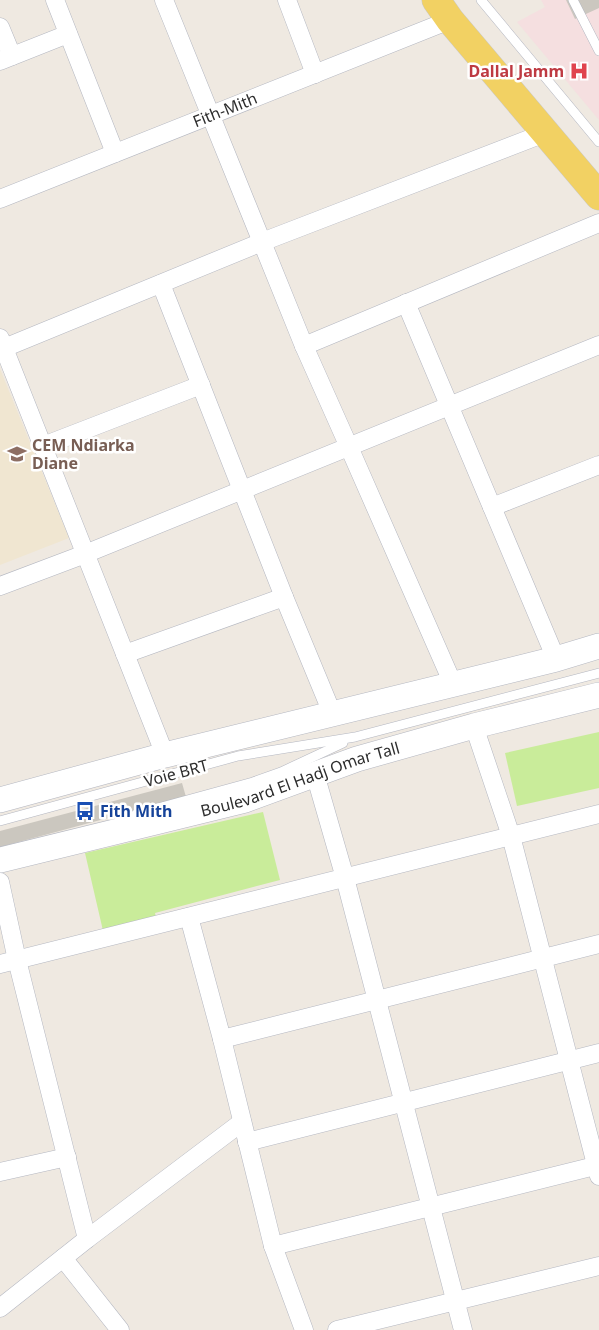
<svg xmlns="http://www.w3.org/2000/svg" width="599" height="1330" font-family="'Noto Sans',sans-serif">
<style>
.education{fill:#f0e6d1}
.medical{fill:#f5dfe0}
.pitch{fill:#c9ec9a}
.building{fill:#cbc7bf}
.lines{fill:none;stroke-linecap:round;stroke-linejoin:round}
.lane-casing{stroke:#b4b7c1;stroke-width:10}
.street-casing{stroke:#b4b7c1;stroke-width:19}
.secondary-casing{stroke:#b4b7c1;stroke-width:26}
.primary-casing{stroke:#c9c9c9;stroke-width:29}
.lane{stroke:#fff;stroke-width:9}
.street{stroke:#fff;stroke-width:18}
.secondary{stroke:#fff;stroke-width:25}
.primary{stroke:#f2d163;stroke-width:28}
.labels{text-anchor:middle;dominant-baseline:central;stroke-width:5;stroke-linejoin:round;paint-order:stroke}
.health-label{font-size:16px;font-weight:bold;fill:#be3a42;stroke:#fff;text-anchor:end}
.street-label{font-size:16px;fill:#2e2e2e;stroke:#fff}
.education-label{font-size:16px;font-weight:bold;fill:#785e54;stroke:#fff;text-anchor:start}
.transit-label{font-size:16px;font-weight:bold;fill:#164399;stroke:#fff;text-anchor:start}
</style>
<rect width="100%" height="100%" fill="#efe9e1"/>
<path class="education" d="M0,369L69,538L0,565Z"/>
<path class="medical" d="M541,0H599V120L517,22L545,7Z"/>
<g class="pitch">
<path d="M599,732V788L517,806L505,753Z"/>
<path d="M263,812L280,880L155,913L157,921L104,935L85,853Z"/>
</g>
<g class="building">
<path d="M566,0H599V8L575,19Z"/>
<path d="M182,783L186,797L0,847V831Z"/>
</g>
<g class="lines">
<g class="lane-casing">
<g id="lane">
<path d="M481,0L599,142"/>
<path d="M573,0L599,51"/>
<path d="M136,814L253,782L281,772L343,743"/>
<path d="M0,821L238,756L355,737L599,673"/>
</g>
</g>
<g class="street-casing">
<g id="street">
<path d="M55,0L115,153"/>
<path d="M164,0L304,346L349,447L453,684"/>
<path d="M287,0L315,74"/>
<path d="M0,27L12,56"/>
<path d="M0,61L68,34"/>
<path id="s1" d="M0,199L450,20"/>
<path d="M161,284L284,597L332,713"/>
<path d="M406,303L556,659"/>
<path d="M0,338L165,755"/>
<path d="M304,346L599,223"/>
<path d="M4,348L262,242L545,133"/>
<path d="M43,446L201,385"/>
<path d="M492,507L599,465"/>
<path d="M0,586L85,554L599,345"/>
<path d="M125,654L284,597"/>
<path d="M474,726L511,836L599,1176"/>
<path d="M315,774L345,878L463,1330"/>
<path d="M0,882L17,960L87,1239"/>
<path d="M189,917L222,1039L273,1246L304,1330"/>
<path d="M0,964L599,814"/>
<path d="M222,1039L599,944"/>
<path d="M247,1142L599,1053"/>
<path d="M0,1172L67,1157"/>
<path d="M273,1246L599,1165"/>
<path d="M63,1258L120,1330"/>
<path d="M0,1308L87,1239L242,1122"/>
<path d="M337,1330L599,1266"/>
</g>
</g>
<g class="secondary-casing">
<g id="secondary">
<path d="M0,800L165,755L556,659L599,646"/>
<path id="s2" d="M0,860L245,800L357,759L474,726L599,695"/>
</g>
</g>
<g class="primary-casing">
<path id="primary" d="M436,0L450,20L599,196"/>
</g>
<use href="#lane" class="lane"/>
<use href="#street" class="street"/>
<use href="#secondary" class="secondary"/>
<use href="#primary" class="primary"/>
</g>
<defs>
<g id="hospital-bare" transform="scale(1.5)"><path d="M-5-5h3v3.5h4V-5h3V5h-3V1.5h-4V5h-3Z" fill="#e0444e" stroke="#fff" stroke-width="2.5" paint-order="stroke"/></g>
<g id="school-bare" transform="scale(1.5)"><path d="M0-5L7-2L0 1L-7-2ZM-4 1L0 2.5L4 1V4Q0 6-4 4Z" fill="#8d6e63" stroke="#fff" stroke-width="2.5" paint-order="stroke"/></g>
<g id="bus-bare" transform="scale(1.5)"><path d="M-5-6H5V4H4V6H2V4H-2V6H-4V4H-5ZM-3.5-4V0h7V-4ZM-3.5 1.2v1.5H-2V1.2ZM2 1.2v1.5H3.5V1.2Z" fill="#1a4fb4" stroke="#fff" stroke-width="2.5" paint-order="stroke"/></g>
</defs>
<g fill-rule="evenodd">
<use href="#hospital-bare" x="579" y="71"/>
<use href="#school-bare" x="17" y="454"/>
<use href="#bus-bare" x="85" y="811"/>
</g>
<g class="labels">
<g class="health-label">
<text x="564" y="71">Dallal Jamm</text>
</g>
<g class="street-label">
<text stroke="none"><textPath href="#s1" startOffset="242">Fith-Mith</textPath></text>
<text transform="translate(176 773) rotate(-15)">Voie BRT</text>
<text stroke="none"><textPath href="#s2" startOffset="311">Boulevard El Hadj Omar Tall</textPath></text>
</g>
<g class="education-label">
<text x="32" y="445">CEM Ndiarka<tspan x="32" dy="18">Diane</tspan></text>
</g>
<g class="transit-label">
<text x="100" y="811">Fith Mith</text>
</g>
</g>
</svg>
